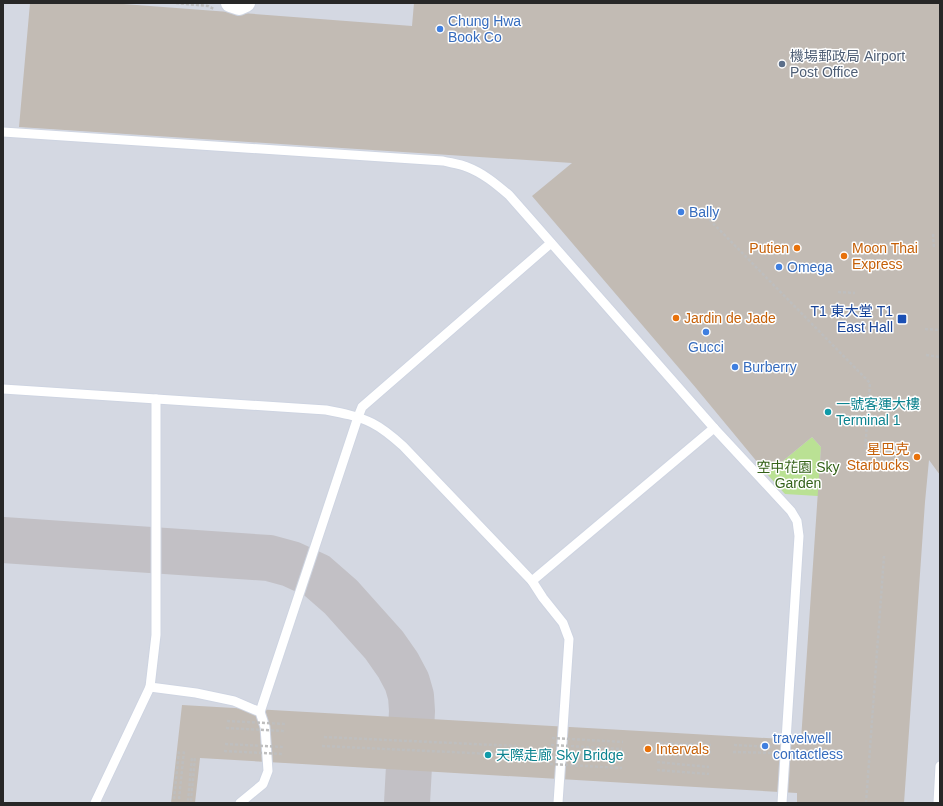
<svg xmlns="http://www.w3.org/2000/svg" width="943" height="806" font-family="Arial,'Noto Sans TC',sans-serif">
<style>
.airport{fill:#d4d8e2}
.green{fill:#bae194}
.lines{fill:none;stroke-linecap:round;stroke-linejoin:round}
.taxiway{stroke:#c2c0c5;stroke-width:46}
.building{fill:#c2bbb4}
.lane-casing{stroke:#ced4e1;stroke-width:11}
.street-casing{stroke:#ced4e1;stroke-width:20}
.path{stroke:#bebebe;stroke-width:2.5;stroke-dasharray:3 2;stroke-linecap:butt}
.lane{stroke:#fff;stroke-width:9}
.street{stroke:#fff;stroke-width:18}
.path-bridge{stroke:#bebebe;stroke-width:2.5;stroke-dasharray:3 2;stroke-linecap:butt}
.shop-dot{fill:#3f7fe0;stroke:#fff;stroke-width:1.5}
.service-dot{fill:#5c6f8a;stroke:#fff;stroke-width:1.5}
.food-dot{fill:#e8710a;stroke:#fff;stroke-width:1.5}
.transit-dot{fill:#1a4fb4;stroke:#fff;stroke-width:1.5}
.culture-dot{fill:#0f9aa8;stroke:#fff;stroke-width:1.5}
.labels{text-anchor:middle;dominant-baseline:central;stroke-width:3;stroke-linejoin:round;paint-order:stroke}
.shop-label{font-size:14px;fill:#366cbe;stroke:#fff;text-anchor:start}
.service-label{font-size:14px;fill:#4e5e75;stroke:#fff;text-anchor:start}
.food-label{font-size:14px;fill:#c56008;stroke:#fff;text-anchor:start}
.transit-label{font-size:14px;fill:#164399;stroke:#fff;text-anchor:end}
.culture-label{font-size:14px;fill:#0d838f;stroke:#fff;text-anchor:start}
.park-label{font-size:14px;fill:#346219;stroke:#fff}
</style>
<rect width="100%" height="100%" fill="#eadfd8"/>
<rect class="airport" x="3" y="3" width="937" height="800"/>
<path class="green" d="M812,437L821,447L818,496L785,494L767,474Z"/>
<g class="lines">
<path class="taxiway" d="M3,540L269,558L291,564L317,576L341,597L384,645L398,665L407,682L411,696L412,711L407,803"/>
</g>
<path class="building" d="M30,3H110L412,26L414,3H940V475L929,460L925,502L904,803H797V793L200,758L195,803H171L182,705L801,740L821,447L812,437L767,474L696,388L532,196L572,163L19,127Z"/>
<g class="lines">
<g class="lane-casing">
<g id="lane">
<path d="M3,132L443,161C451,163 460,164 467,167C483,173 496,184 509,195L714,428L791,511L797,521L799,536L782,803"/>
<path d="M3,389L326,410C342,413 358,416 372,423C384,429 393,437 403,446L532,581L543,598L563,623L569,639L558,803"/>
<path d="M532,581L714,428"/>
<path d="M150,687L156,635V399"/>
<path d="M260,712L358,417L362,407L551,243"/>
<path d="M95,803L150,687L196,693L234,701L260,712L265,727L268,771L263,784L240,803"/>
<path d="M938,803L940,766"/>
</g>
</g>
<g class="street-casing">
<path id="street" d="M230,3L239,6L246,3"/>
</g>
<g class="path">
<path d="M176,3L208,6L214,9"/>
<path d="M699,209L870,383L865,450"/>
<path d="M933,234L934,248"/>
<path d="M838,292L855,293"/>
<path d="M836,326L853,327"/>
<path d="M925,329L940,330"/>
<path d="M926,355L940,357"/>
<path d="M324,737L516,746"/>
<path d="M660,743L711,745"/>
<path d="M734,745L773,747"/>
<path d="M322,746L514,755"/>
<path d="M660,750L711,752"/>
<path d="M733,752L774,753"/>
<path d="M657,762L709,767"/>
<path d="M657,770L709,774"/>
<path d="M174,799L179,751"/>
<path d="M179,799L184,751"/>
<path d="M188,801L192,757"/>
<path d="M191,801L195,757"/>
<path d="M866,803L884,556"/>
</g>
<use href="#lane" class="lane"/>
<use href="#street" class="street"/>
<g class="path-bridge">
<path d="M227,721L286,724"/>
<path d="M226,728L286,731"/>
<path d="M552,738L623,742"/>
<path d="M225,744L284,747"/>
<path d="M551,745L622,749"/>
<path d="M224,751L284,754"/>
<path d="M551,756L622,760"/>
<path d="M550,764L622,768"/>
</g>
</g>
<g class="shop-dot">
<circle cx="440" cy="29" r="4"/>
<circle cx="681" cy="212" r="4"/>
<circle cx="779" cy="267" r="4"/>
<circle cx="706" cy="332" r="4"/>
<circle cx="735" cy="367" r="4"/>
<circle cx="765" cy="746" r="4"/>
</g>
<circle class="service-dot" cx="782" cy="64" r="4"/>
<g class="food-dot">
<circle cx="797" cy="248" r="4"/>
<circle cx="844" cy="256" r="4"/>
<circle cx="676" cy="318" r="4"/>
<circle cx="917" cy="457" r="4"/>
<circle cx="648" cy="749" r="4"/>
</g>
<rect class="transit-dot" x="897" y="314" width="10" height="10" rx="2"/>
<g class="culture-dot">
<circle cx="828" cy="412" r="4"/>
<circle cx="488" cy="755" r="4"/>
</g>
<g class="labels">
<g class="shop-label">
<text x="448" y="21">Chung Hwa<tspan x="448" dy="16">Book Co</tspan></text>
<text x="689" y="212">Bally</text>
<text x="787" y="267">Omega</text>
<text x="706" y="347" text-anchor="middle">Gucci</text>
<text x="743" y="367">Burberry</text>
<text x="773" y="738">travelwell<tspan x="773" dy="16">contactless</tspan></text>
</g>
<g class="service-label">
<text x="790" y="56">機場郵政局 Airport<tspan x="790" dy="16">Post Office</tspan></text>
</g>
<g class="food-label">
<text x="789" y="248" text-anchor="end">Putien</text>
<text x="852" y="248">Moon Thai<tspan x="852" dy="16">Express</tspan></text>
<text x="684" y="318">Jardin de Jade</text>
<text x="909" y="449" text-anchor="end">星巴克<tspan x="909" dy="16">Starbucks</tspan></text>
<text x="656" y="749">Intervals</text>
</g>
<g class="transit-label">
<text x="893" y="311">T1 東大堂 T1<tspan x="893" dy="16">East Hall</tspan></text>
</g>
<g class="culture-label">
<text x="836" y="404">一號客運大樓<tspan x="836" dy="16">Terminal 1</tspan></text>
<text x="496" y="755">天際走廊 Sky Bridge</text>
</g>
<g class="park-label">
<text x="798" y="467">空中花園 Sky<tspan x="798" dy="16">Garden</tspan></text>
</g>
</g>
<rect width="943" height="806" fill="none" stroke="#272727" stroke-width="8"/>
</svg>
